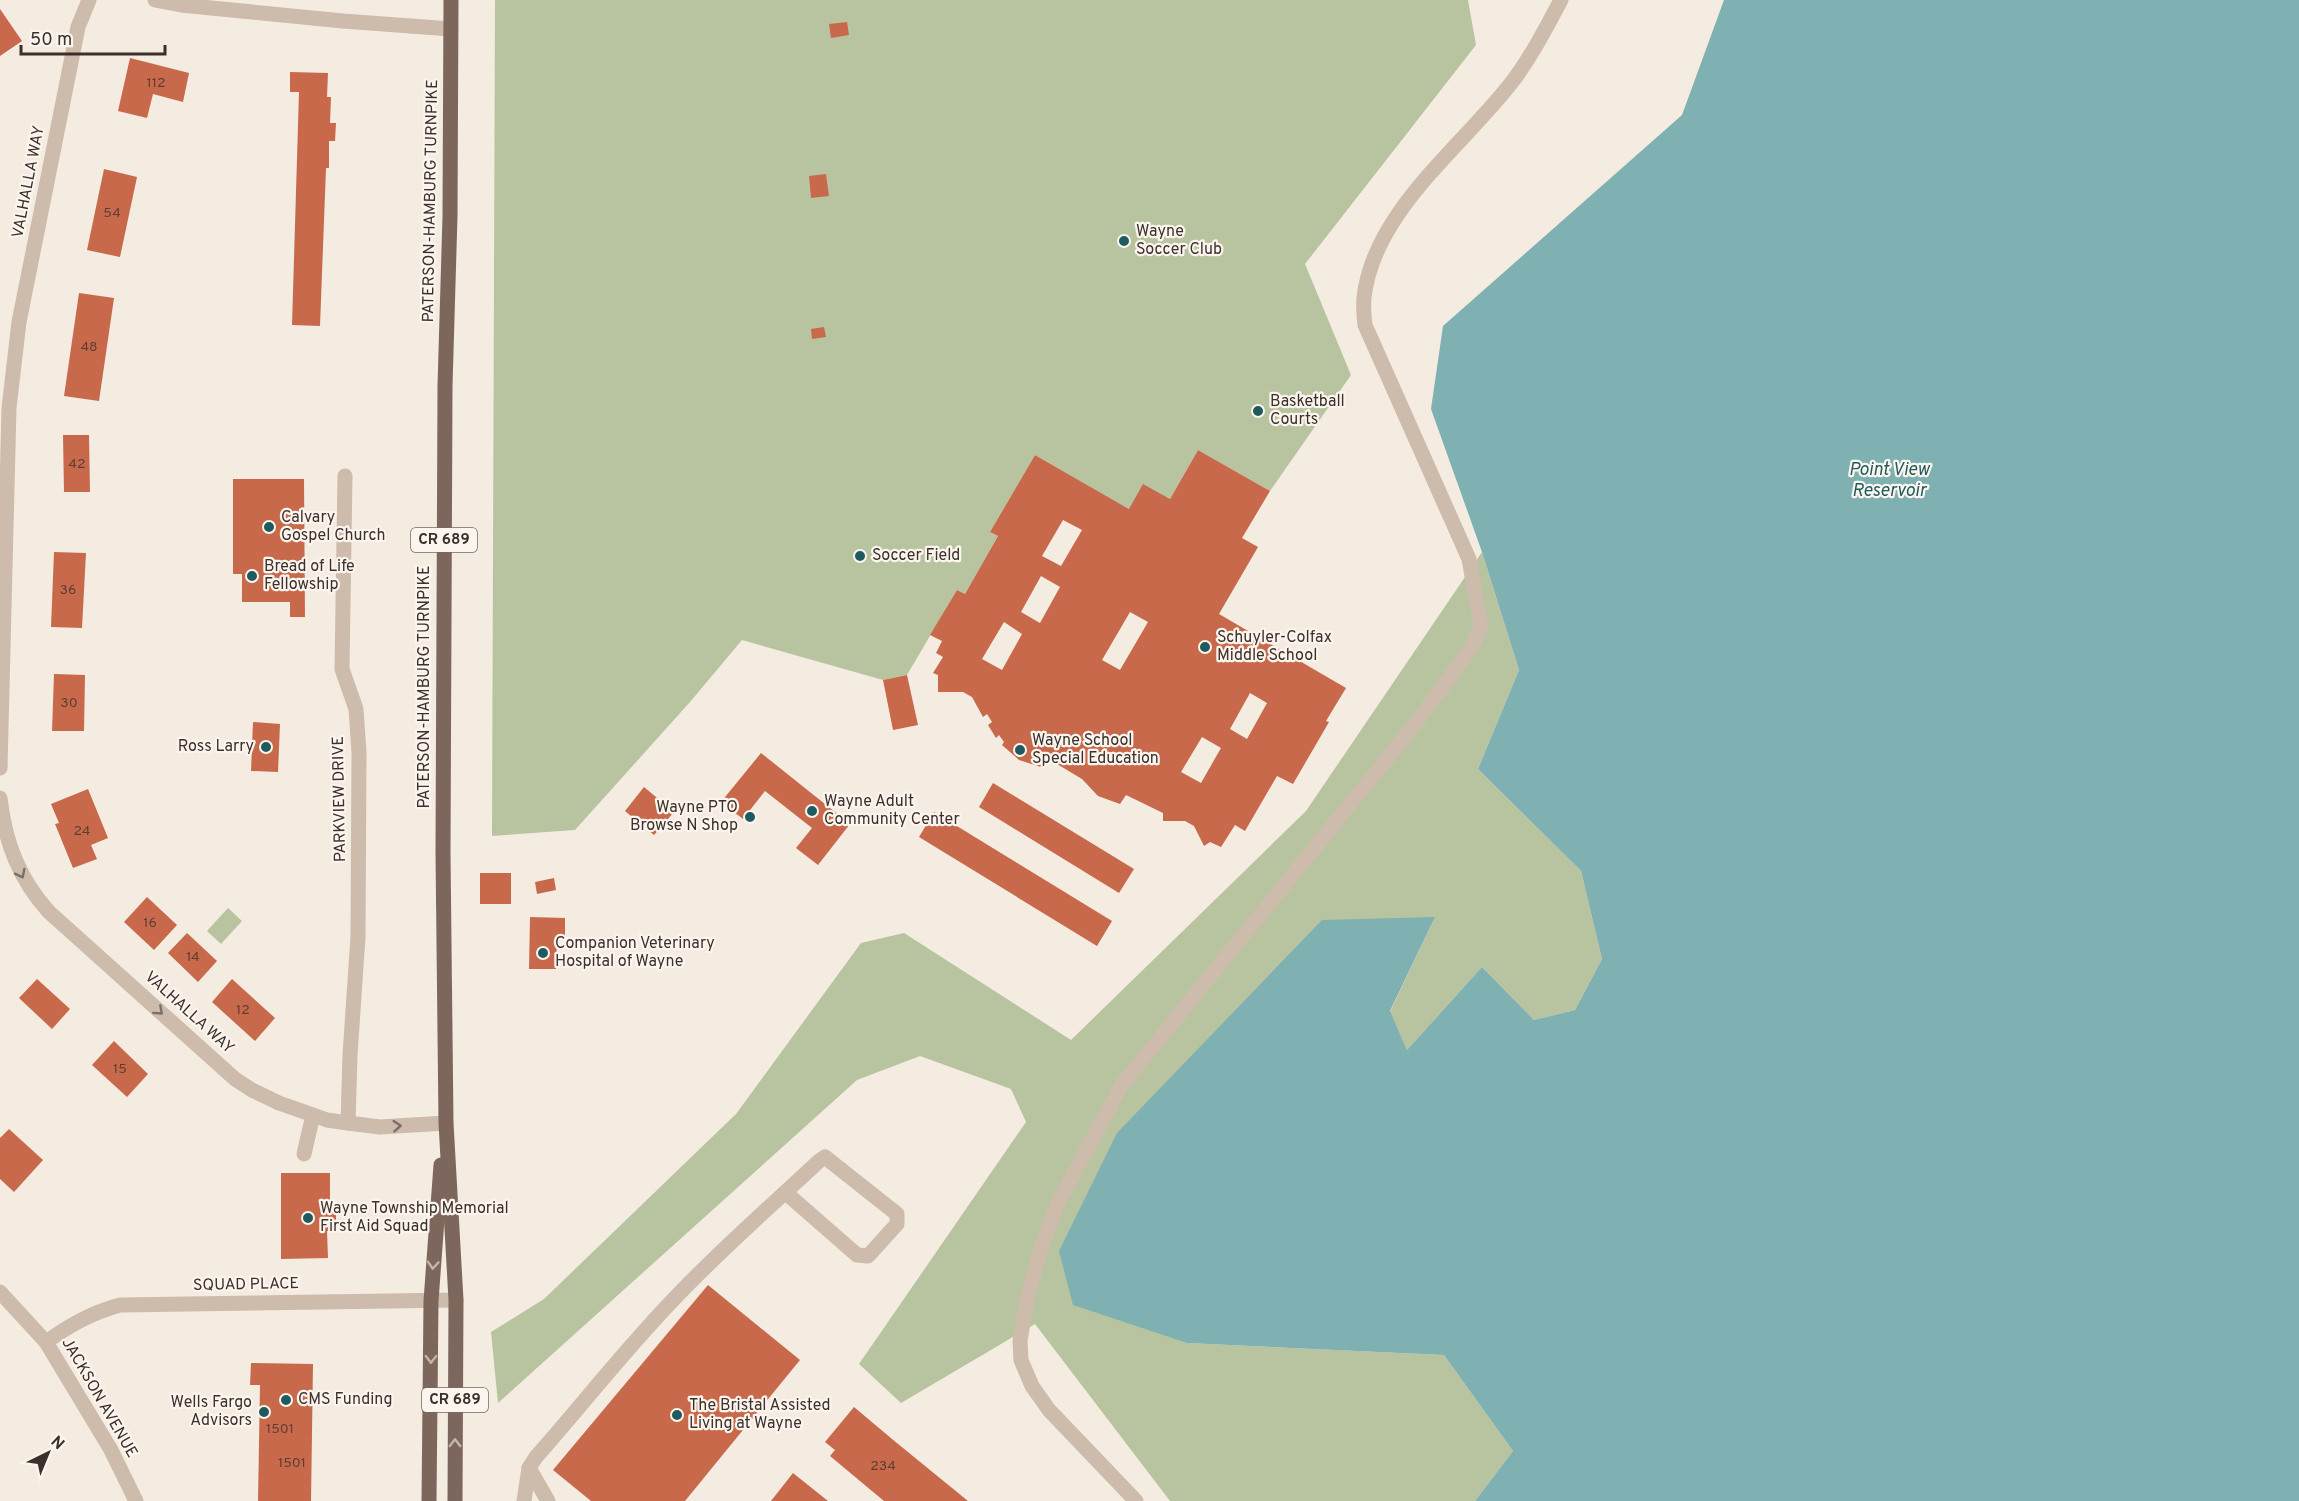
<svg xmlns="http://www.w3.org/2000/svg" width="2299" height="1501" font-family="Overpass,sans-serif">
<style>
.green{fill:#b8c4a0}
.water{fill:#7fb0b2}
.building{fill:#c8694b;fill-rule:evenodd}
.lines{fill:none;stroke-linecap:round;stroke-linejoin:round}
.minor{stroke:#cdbbac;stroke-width:15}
.major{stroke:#7d675c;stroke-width:15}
.oneway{stroke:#7d6f65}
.oneway2{stroke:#c2b5ac}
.poi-dot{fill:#1f5a5e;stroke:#fbf5ee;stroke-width:2}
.labels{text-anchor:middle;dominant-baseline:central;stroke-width:4.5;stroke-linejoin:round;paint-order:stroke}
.number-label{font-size:14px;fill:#5e3e33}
.shield{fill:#fbf5ee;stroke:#756b66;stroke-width:1.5}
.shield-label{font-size:15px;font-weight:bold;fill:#3b302b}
.street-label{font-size:16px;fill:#3b302b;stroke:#fbf5ee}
.poi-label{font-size:16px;fill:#3b302b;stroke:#fbf5ee;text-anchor:start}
.water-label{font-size:18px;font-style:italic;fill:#1f5a5e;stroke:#fbf5ee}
</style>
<rect width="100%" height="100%" fill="#f4ebe1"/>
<g class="green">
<path d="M495,0H1468L1476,45L1305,264L1351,375L1270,491L1198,450L1170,499L1129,509L1035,455L990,532L998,536L965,594L957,590L907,675L883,680L742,640L690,702L575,830L492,836Z"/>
<path d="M1482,552L1519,670L1478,769L1581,871L1602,959L1575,1010L1534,1020L1482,967L1407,1050L1390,1012L1435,917L1187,1343L1444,1355L1513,1451L1475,1501H1170L1035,1324L901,1403L859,1364L1026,1122L1011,1089L920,1056L857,1080L498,1403L491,1332L544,1299L736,1114L861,943L904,933L1071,1040L1306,811Z"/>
<path d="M228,908L242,921L221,944L207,931Z"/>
</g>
<path class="water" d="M1724,0H2299V1501H1475L1513,1451L1444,1355L1187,1343L1073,1305L1059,1251L1117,1133L1322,920L1435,917L1390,1011L1407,1050L1482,967L1534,1020L1575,1010L1602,959L1581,871L1478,769L1519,670L1482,552L1431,409L1443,326L1682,115Z"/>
<g class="building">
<path d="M0,9L22,41L0,56Z"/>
<path d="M847,22L849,35L831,38L829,24Z"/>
<path d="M130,58L189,73L183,102L153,94L147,118L118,111Z"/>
<path d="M290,72L328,73L327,97H331L330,123H336L335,141H329V168H326L320,326L292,325L299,92H290Z"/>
<path d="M104,169L137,177L120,257L87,250Z"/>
<path d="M826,174L829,196L811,198L809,176Z"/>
<path d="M79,293L114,298L99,401L64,396Z"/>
<path d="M824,327L826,337L812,339L811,329Z"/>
<path d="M63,435H89L90,492H64Z"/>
<path d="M1198,450L1270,491L1242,538L1258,547L1219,614L1346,688L1326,721L1329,722L1293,784L1277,776L1245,831L1235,825L1221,847L1210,842L1204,846L1194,826L1185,821H1163V813L1126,795L1120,804L1098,796L1082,779L1047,758L1041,767L1019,760L1002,745L1004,742L999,735L996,738L988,725L992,722L987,714L983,717L972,697L963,692H938V675L933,673L943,657L936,653L942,641L930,635L957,590L965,594L998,536L990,532L1035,455L1129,509L1143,484L1170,499ZM1063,520L1082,530L1061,566L1042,556ZM1041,576L1060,587L1040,623L1021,612ZM1130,612L1148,622L1120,670L1102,660ZM1004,622L1022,634L1002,670L982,659ZM1250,693L1267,703L1247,739L1230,729ZM1202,737L1221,748L1201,783L1181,772Z"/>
<path d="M233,479H304L305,617H290V602H242V574H233Z"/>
<path d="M54,552L86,553L82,628L51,627Z"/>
<path d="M54,674L85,675L84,731H52Z"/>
<path d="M907,675L918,725L893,730L883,680Z"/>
<path d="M253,722L280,724L278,772L251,771Z"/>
<path d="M761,753L850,824L818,865L796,848L812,828L765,791L743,819L721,802Z"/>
<path d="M993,783L1134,869L1119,893L979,807Z"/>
<path d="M644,787L674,812L654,835L625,811Z"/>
<path d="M88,789L108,838L91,845L97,859L73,868L55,824L59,823L51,804Z"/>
<path d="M934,812L1112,921L1097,946L919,837Z"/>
<rect x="480" y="873" width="31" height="31"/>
<path d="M554,878L556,890L537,894L535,882Z"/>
<path d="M147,897L177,925L154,950L124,922Z"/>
<path d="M530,917L565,918V938H557L556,969H529Z"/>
<path d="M187,933L217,961L198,982L168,953Z"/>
<path d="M37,979L70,1009L52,1029L19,998Z"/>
<path d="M232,979L275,1018L255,1041L212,1002Z"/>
<path d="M114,1041L148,1074L127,1097L92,1065Z"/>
<path d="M9,1129L43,1160L14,1192L0,1179V1138Z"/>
<path d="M281,1173H330V1205H336V1231H327L328,1258L281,1259Z"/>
<path d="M708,1285L800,1360L685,1501H591L553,1470Z"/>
<path d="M251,1363L313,1364L311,1501H258L260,1385H250Z"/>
<path d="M854,1407L892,1439L968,1501H884L830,1456L835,1450L825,1442Z"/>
<path d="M793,1473L828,1501H771Z"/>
</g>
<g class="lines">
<g class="minor">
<path d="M155,0L181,5L343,21L451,29"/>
<path d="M345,476L342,669L356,709L359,753L358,937L350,1055L348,1123"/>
<path d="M0,768L9,408L19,322L78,27L89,0"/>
<path d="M0,798C5,842 19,879 49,912L235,1079L252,1090L279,1103L327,1120L348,1123L380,1127L446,1123"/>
<path d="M304,1154L313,1115"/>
<path d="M0,1292L46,1342L111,1450L136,1501"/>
<path d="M46,1342C70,1325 91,1313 120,1305L456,1300"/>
<path d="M529,1468L548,1501"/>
<path d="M524,1501L529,1468L536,1457C582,1405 624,1351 672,1301C718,1252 770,1207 819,1161L825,1157L897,1214V1224L868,1256L857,1255L786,1193"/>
<path d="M1136,1501L1049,1410L1032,1386L1021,1360L1020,1341L1026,1304L1039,1254L1057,1205L1121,1086L1412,728L1470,650L1481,627L1469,559L1365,325C1364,316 1363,307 1364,298C1373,212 1462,147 1512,82C1531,57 1546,28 1561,0"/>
</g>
<g class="major">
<path d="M451,0L450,216L445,386L443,853L446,1123L456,1300L455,1501"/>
<path d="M429,1501L431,1301L441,1165"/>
</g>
</g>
<defs><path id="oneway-chevron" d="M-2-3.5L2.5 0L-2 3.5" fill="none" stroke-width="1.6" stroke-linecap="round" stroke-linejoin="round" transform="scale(1.5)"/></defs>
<g class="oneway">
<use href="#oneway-chevron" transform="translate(21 874) rotate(63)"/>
<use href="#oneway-chevron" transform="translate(159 1011) rotate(42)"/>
<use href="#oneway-chevron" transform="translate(397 1126) rotate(-4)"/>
</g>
<g class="oneway2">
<use href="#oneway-chevron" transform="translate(433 1265) rotate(94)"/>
<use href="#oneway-chevron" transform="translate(431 1359) rotate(91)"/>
<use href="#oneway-chevron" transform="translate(455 1443) rotate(-90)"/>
</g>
<g class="poi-dot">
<circle cx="1124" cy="241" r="6"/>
<circle cx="1258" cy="411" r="6"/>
<circle cx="269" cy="527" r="6"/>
<circle cx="860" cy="556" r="6"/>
<circle cx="252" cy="576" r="6"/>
<circle cx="1205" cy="647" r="6"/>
<circle cx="266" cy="747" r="6"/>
<circle cx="1020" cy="750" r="6"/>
<circle cx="812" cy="811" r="6"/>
<circle cx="750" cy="817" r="6"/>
<circle cx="543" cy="953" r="6"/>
<circle cx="308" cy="1218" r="6"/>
<circle cx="286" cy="1400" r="6"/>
<circle cx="264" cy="1412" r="6"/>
<circle cx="677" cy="1415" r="6"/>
</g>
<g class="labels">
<g class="number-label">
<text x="156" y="83">112</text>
<text x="112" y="213">54</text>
<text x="89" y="347">48</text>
<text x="77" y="464">42</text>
<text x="68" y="590">36</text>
<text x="69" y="703">30</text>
<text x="82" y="831">24</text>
<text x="150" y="923">16</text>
<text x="193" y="957">14</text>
<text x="243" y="1010">12</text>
<text x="120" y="1069">15</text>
<text x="280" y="1429">1501</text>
<text x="292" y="1463">1501</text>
<text x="883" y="1466">234</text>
</g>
<g class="shield">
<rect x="411" y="528" width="66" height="24" rx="4.5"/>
<rect x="422" y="1388" width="66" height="24" rx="4.5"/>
</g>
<g class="shield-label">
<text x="444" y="540">CR 689</text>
<text x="455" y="1400">CR 689</text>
</g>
<g class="street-label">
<text transform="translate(29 182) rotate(-79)">VALHALLA WAY</text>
<text transform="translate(431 201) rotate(-89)">PATERSON-HAMBURG TURNPIKE</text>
<text transform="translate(425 687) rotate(-90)">PATERSON-HAMBURG TURNPIKE</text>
<text transform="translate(340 799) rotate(-91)">PARKVIEW DRIVE</text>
<text transform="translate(189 1013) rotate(42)">VALHALLA WAY</text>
<text transform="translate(246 1285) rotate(-1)">SQUAD PLACE</text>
<text transform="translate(99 1398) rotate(60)">JACKSON AVENUE</text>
</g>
<g class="poi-label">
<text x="1136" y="232">Wayne<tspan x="1136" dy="18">Soccer Club</tspan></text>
<text x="1270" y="402">Basketball<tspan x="1270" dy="18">Courts</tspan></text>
<text x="281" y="518">Calvary<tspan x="281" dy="18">Gospel Church</tspan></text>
<text x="872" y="556">Soccer Field</text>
<text x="264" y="567">Bread of Life<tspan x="264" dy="18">Fellowship</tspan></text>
<text x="1217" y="638">Schuyler-Colfax<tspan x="1217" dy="18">Middle School</tspan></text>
<text x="1032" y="741">Wayne School<tspan x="1032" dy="18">Special Education</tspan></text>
<text x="254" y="747" text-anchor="end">Ross Larry</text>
<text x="824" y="802">Wayne Adult<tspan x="824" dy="18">Community Center</tspan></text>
<text x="738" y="808" text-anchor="end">Wayne PTO<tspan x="738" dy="18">Browse N Shop</tspan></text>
<text x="555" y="944">Companion Veterinary<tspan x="555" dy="18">Hospital of Wayne</tspan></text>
<text x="320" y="1209">Wayne Township Memorial<tspan x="320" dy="18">First Aid Squad</tspan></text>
<text x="298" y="1400">CMS Funding</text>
<text x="252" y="1403" text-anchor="end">Wells Fargo<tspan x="252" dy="18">Advisors</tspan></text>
<text x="689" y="1406">The Bristal Assisted<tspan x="689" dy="18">Living at Wayne</tspan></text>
</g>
<g class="water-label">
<text x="1889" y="470">Point View<tspan x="1889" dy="21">Reservoir</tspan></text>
</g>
</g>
<g transform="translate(48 1453) rotate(43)" stroke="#fbf5ee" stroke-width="4.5" paint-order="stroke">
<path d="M0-4.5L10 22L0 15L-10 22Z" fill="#3b302b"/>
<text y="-9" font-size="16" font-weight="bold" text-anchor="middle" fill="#3b302b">N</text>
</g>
<path d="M21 45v9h144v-9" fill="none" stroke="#3b302b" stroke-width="3"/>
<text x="30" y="45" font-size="18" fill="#3b302b" stroke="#fbf5ee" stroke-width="4.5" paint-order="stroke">50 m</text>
</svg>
